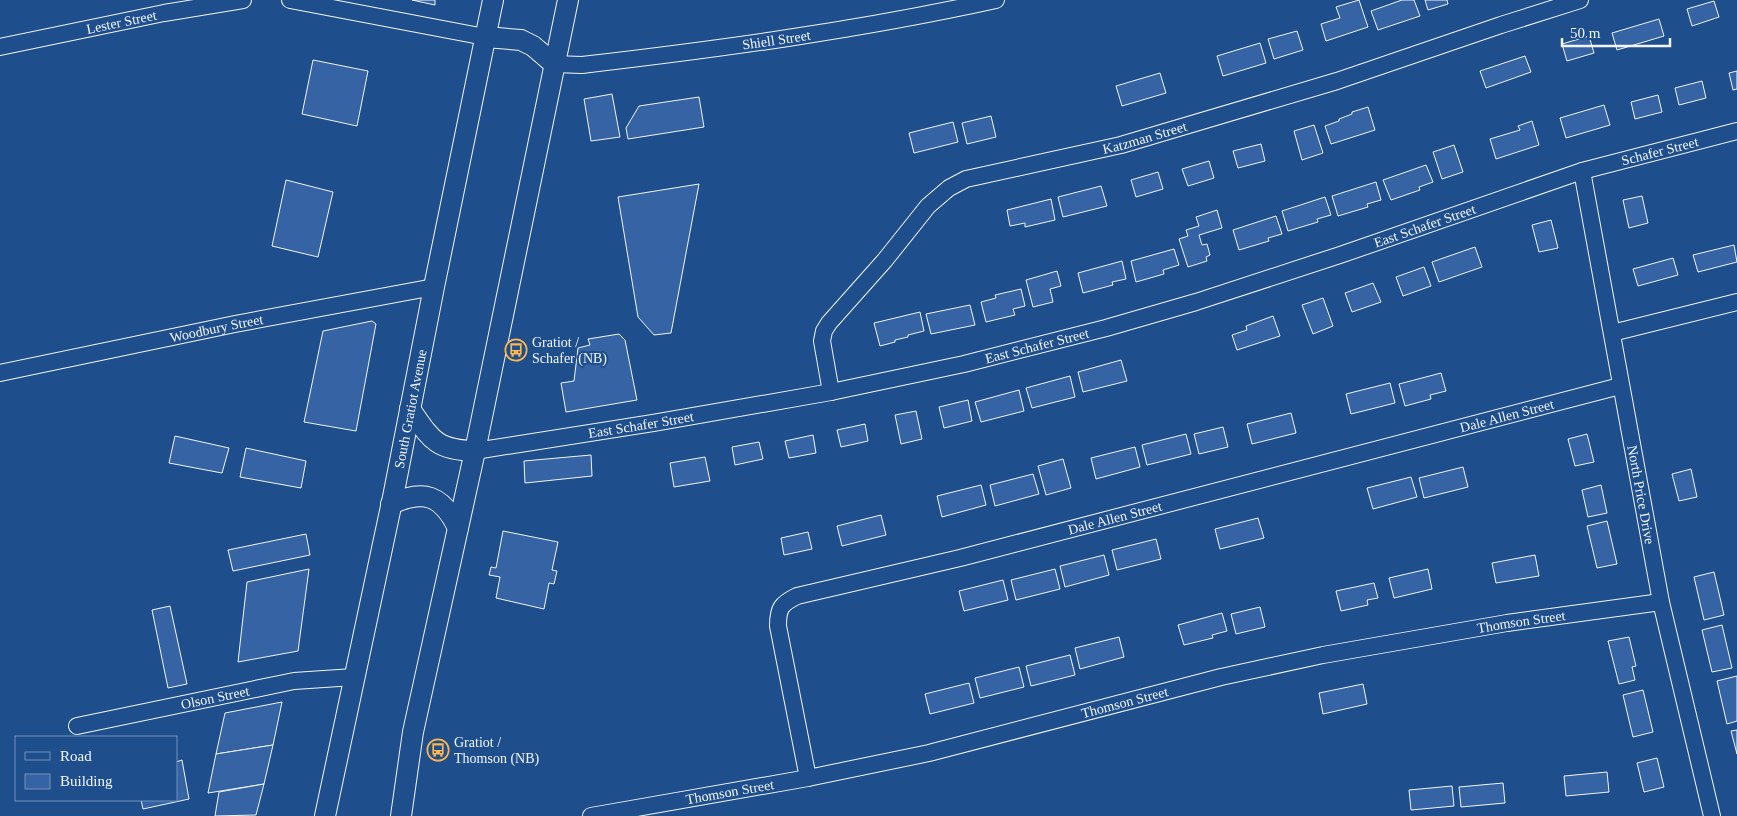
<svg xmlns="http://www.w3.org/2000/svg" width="1737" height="816" font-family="Georgia,serif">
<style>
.building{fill:#3563a3;stroke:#f2f6ff}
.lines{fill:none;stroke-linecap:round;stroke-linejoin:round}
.minor-casing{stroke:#f2f6ff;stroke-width:18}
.major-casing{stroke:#f2f6ff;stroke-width:22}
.minor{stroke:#1f4e8c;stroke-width:16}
.major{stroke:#1f4e8c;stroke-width:20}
.labels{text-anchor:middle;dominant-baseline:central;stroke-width:4;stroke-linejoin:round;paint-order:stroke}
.street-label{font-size:14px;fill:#f2f6ff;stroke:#1f4e8c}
.poi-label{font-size:14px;fill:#f2f6ff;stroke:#1f4e8c;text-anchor:start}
</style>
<rect width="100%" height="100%" fill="#1f4e8c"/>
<g class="building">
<path d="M412,0H435V5Z"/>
<path d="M1359,0L1368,27L1326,41L1321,24L1340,18L1336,7Z"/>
<path d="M1402,0H1414L1420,16L1378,30L1371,11Z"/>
<path d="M1425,0H1447L1448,4L1428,10Z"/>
<path d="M1714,1L1719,17L1692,26L1687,9Z"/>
<path d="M1659,19L1664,36L1617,50L1612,33Z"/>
<path d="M1297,31L1303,50L1274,59L1268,39Z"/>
<path d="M1589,36L1594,53L1567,61L1562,44Z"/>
<path d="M1260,43L1266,63L1223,76L1217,56Z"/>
<path d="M1525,56L1531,72L1486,88L1480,71Z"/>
<path d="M313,60L368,71L357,126L302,114Z"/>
<path d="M1737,71V89L1733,90L1729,73Z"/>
<path d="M1160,73L1166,93L1122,106L1116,86Z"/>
<path d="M1702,81L1706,98L1679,105L1675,88Z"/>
<path d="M612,94L620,137L591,141L584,99Z"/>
<path d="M1658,95L1662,112L1635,119L1631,102Z"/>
<path d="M699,97L704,127L628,139L626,128L639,106Z"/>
<path d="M1604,105L1610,125L1566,138L1560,118Z"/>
<path d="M1368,107L1375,130L1331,144L1325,126L1339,121V119L1352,114V112Z"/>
<path d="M991,116L996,137L967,144L962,123Z"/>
<path d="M1532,121L1539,145L1496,159L1490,139L1520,130L1518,126Z"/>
<path d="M953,122L958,142L914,153L909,133Z"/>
<path d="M1314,125L1323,153L1302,160L1294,131Z"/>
<path d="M1261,144L1265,161L1238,168L1233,151Z"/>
<path d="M1454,145L1463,172L1442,179L1433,152Z"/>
<path d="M1209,161L1214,178L1188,186L1182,169Z"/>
<path d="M1426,165L1433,182L1419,187L1420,190L1391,200L1383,180Z"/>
<path d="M1158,172L1163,189L1136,197L1131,180Z"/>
<path d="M286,180L333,192L318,257L272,246Z"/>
<path d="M1376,182L1381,200L1367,204L1368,207L1338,216L1332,196Z"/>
<path d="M699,184L671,333L654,335L638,317L618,197Z"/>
<path d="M1101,186L1107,206L1063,217L1058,197Z"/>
<path d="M1642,196L1648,223L1629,228L1623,200Z"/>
<path d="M1325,197L1331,215L1317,219L1318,222L1288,231L1282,211Z"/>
<path d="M1051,199L1055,220L1025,227V223L1010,226L1007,210Z"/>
<path d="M1217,210L1222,228L1199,235L1202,245L1207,244L1210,255L1206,257L1207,261L1188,267L1179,239L1188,236L1186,230L1199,226L1196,217Z"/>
<path d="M1276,216L1282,234L1268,238L1269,241L1239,250L1233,230Z"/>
<path d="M1551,220L1558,248L1539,252L1532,225Z"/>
<path d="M1734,245L1737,262L1698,272L1693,255Z"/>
<path d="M1475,247L1482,267L1439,282L1432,262Z"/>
<path d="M1174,249L1179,265L1163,270L1164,274L1136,282L1131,261Z"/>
<path d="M1673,258L1678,275L1638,286L1633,269Z"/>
<path d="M1122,261L1126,279L1112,282L1113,285L1083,293L1078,273Z"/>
<path d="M1424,267L1431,286L1403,296L1396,277Z"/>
<path d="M1057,271L1061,286L1050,289L1053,302L1033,307L1026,280Z"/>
<path d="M1373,283L1381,302L1352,312L1345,293Z"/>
<path d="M1021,289L1025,306L1013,309L1015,315L986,322L981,302L996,298L995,295Z"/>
<path d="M1323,298L1333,326L1313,334L1302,305Z"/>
<path d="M970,305L975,325L931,334L926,314Z"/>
<path d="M920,312L924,331L908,335V337L895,340V342L880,346L874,323Z"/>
<path d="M1273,316L1280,336L1237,350L1232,335L1247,330L1246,326Z"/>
<path d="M372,321L376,324L356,431L304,422L323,331Z"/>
<path d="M619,334L625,340L637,400L566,412L561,383L574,381L578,348L590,345L588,339Z"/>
<path d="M1121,360L1127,381L1083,392L1078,372Z"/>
<path d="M1441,373L1446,391L1430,395L1431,399L1405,406L1399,384Z"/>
<path d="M1070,376L1075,397L1032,408L1026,388Z"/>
<path d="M1390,383L1395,403L1351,414L1346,394Z"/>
<path d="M1019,390L1024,411L981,422L975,402Z"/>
<path d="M968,400L972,421L944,428L939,407Z"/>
<path d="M916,411L922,439L901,444L895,415Z"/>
<path d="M1291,413L1296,433L1252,444L1247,424Z"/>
<path d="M865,424L868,441L841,447L837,430Z"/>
<path d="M1223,427L1228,447L1199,454L1194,434Z"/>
<path d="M1186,434L1191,454L1147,465L1142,445Z"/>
<path d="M1587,434L1594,462L1575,466L1568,439Z"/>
<path d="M813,435L816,453L789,458L785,441Z"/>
<path d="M175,436L229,448L222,473L169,463Z"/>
<path d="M759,442L763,459L735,465L732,447Z"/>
<path d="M1135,447L1140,467L1096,479L1091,458Z"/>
<path d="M246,448L306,461L301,488L240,477Z"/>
<path d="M591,455L592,476L525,483L524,461Z"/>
<path d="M705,457L710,481L674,487L670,463Z"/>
<path d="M1063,459L1071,488L1046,495L1038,466Z"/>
<path d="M1463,467L1468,487L1424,498L1419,478Z"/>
<path d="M1691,469L1697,497L1679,501L1672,474Z"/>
<path d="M1033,474L1039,494L995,506L990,485Z"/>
<path d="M1411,477L1417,497L1373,509L1367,488Z"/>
<path d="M981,485L986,505L942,517L937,496Z"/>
<path d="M1601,485L1607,513L1588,517L1582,490Z"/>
<path d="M881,515L886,535L842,546L837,526Z"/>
<path d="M1258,518L1264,538L1220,549L1215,529Z"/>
<path d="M1607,521L1617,564L1597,568L1587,526Z"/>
<path d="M503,531L558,542L552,570L557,571L554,584L549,583L544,609L496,598L500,577L489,575L491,567L496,568Z"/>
<path d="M808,532L812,549L784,555L781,538Z"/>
<path d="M306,534L310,555L233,571L228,550Z"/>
<path d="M1156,539L1161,559L1117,570L1112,550Z"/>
<path d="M1104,555L1109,575L1065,587L1060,566Z"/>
<path d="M1535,555L1539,576L1496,583L1492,563Z"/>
<path d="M309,569L298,651L238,662L247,582Z"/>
<path d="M1055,569L1060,589L1016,600L1011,580Z"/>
<path d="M1428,569L1432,589L1394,598L1389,578Z"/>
<path d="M1714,572L1724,615L1704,620L1694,577Z"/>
<path d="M1003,580L1008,600L964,611L959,591Z"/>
<path d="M1374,583L1378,598L1367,600L1368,605L1341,611L1336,591Z"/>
<path d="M170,606L187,684L168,688L152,610Z"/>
<path d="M1260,607L1265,627L1236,634L1231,614Z"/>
<path d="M1222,613L1227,631L1212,635L1213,638L1184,645L1178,625Z"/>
<path d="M1722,625L1732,668L1712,672L1702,630Z"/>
<path d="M1119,637L1124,657L1080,669L1075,648Z"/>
<path d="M1629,637L1636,666L1632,667L1635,680L1619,684L1608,641Z"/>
<path d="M1070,655L1075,675L1031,686L1026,666Z"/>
<path d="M1019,667L1024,687L980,698L975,678Z"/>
<path d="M1737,676V721L1727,724L1717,681Z"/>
<path d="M969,683L974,703L930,714L925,694Z"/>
<path d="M1363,684L1367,704L1323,714L1319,693Z"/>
<path d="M1643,690L1653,732L1633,737L1623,695Z"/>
<path d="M282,702L273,745L216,754L225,713Z"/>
<path d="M1737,730V754L1731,731Z"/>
<path d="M273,745L264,784L208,793L216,754Z"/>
<path d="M1657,758L1664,787L1644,792L1637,763Z"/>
<path d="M182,760L189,799L143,809L141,800H176V762Z"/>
<path d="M1607,772L1609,792L1566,796L1564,776Z"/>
<path d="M1503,783L1505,803L1461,807L1459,787Z"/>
<path d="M264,784L256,815L215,816L219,792Z"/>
<path d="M1452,786L1454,806L1411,810L1409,790Z"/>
</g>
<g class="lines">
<g class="minor-casing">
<g id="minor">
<path d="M290,0L485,37"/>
<path id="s1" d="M0,47L164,13L243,0"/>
<path id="s2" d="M554,64L582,65C720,49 859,30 996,0"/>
<path id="s3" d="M1582,171L1661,602L1712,816"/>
<path d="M1612,333L1737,302"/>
<path id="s4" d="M0,373L235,324L434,287"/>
<path id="s5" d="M831,392L822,341L824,331L829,323L885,260L928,206L949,188L966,179L1121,145L1337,81L1501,25L1580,0"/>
<path id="s6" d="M475,451L653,423L831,392L964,364L1106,328L1196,302L1340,255L1582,171L1737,131"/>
<path id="s7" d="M77,726L294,681L354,677"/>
<path id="s8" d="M808,778L778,626C778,608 781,604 797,596L960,558L1620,386"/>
<path id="s9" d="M591,816L808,778L929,753L1221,677L1323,655L1507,623L1661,602"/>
</g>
</g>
<g class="major-casing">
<g id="major">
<path d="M485,37L521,40L533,46L554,64"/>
<path d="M410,409C431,439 435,450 475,451"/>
<path d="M391,504C424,489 442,495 458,528"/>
<path id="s10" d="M325,816L393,497L434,287L493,0"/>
<path d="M401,816L413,732L475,451L568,0"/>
</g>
</g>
<use href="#minor" class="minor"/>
<use href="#major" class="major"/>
</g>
<defs>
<g id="bus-ring" transform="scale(1.125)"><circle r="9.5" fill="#1f4e8c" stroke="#ffb74d" stroke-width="1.5"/><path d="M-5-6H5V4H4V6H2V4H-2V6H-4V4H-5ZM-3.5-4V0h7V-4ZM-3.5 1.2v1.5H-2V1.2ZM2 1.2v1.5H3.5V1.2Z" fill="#ffb74d"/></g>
</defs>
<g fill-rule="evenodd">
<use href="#bus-ring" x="516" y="350"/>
<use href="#bus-ring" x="438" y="750"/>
</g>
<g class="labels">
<g class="street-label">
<text stroke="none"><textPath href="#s1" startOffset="124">Lester Street</textPath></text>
<text stroke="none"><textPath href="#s2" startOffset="224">Shiell Street</textPath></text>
<text stroke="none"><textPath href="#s5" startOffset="455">Katzman Street</textPath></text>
<text stroke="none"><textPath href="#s6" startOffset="1225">Schafer Street</textPath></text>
<text stroke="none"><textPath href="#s6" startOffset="978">East Schafer Street</textPath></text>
<text stroke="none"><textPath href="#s4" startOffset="221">Woodbury Street</textPath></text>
<text stroke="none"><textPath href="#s6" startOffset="572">East Schafer Street</textPath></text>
<text stroke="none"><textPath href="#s10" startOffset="416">South Gratiot Avenue</textPath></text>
<text stroke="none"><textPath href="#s8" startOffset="926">Dale Allen Street</textPath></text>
<text stroke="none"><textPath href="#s6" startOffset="168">East Schafer Street</textPath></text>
<text stroke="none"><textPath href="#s3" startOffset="329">North Price Drive</textPath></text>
<text stroke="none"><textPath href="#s8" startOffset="521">Dale Allen Street</textPath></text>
<text stroke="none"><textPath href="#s9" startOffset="951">Thomson Street</textPath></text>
<text stroke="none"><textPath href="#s7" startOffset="141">Olson Street</textPath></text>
<text stroke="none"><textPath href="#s9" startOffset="546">Thomson Street</textPath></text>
<text stroke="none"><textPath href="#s9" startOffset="141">Thomson Street</textPath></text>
</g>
<g class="poi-label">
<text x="532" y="342">Gratiot /<tspan x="532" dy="16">Schafer (NB)</tspan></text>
<text x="454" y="742">Gratiot /<tspan x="454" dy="16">Thomson (NB)</tspan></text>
</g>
</g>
<rect x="15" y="736" width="162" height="65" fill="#1f4e8c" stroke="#7391ba"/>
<rect x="25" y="752" width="25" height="8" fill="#1f4e8c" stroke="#7391ba"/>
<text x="60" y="761" font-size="15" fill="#f2f6ff">Road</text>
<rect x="25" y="774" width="25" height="15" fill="#3563a3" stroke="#7391ba"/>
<text x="60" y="786" font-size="15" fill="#f2f6ff">Building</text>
<path d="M1562 38v8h108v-8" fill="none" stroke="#f2f6ff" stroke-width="2.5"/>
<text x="1570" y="38" font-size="15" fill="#f2f6ff" stroke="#1f4e8c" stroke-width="4" paint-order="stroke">50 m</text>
</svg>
